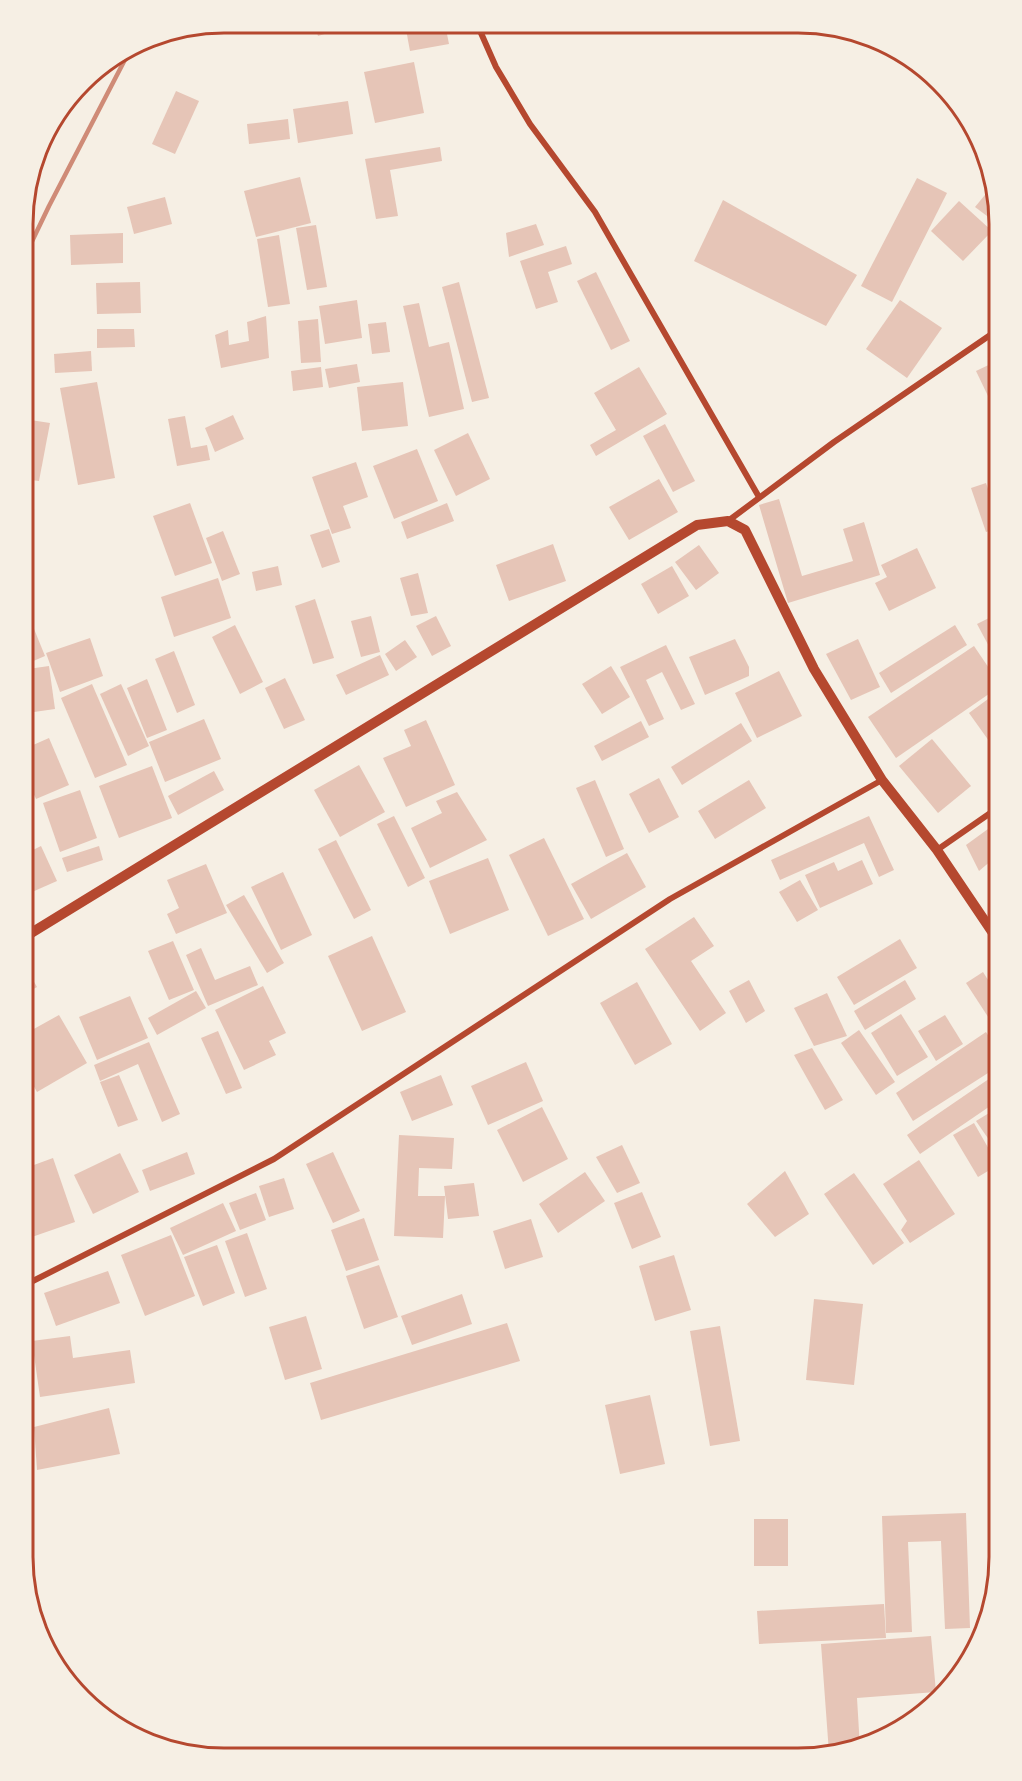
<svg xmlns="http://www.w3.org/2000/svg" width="1022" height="1781" font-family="'Public Sans',sans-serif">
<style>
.building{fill:#e6c5b7}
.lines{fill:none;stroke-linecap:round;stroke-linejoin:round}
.minor{stroke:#b5482f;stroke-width:6}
.tertiary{stroke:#b5482f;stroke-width:10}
.rail{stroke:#cf8b77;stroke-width:4.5}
.rim{fill:none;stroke:#b5482f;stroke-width:3}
</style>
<rect width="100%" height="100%" fill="#f6efe4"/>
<g class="building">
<path d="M314,23H357V24L318,36Z"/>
<path d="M405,24H445L449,44L410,51Z"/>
<path d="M414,62L424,113L375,123L364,72Z"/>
<path d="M176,91L199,101L175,154L152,144Z"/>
<path d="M348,101L353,134L298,143L293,109Z"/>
<path d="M288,119L290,139L249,144L247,124Z"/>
<path d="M440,147L442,161L390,170L398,216L376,219L365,159Z"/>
<path d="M300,177L311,223L256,237L244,191Z"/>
<path d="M917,178L947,193L892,302L861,286Z"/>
<path d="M989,190L994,194L999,225L975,207Z"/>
<path d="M165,197L172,224L134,234L127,207Z"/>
<path d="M723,200L857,275L826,326L694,261Z"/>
<path d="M959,201L992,231L963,261L931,231Z"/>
<path d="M536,224L544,245L509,257L506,233Z"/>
<path d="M316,225L327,287L307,290L296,228Z"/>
<path d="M123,233V263L71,265L70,235Z"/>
<path d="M279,235L290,304L268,307L257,239Z"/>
<path d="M566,246L572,264L548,272L558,302L536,309L520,261Z"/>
<path d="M596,272L630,341L611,350L577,281Z"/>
<path d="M140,282L141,313L97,314L96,283Z"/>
<path d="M459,282L489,398L472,402L442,287Z"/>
<path d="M357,300L362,338L325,344L319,306Z"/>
<path d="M900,300L942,328L907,378L866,349Z"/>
<path d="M419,303L429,347L449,342L464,409L429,417L403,306Z"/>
<path d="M266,316L269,358L221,368L215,335L228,330L229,345L249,341L247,322Z"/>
<path d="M318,319L321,362L301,363L298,321Z"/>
<path d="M386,322L390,352L372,354L368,324Z"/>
<path d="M97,329H134L135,347L97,348Z"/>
<path d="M91,351L92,371L55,373L54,354Z"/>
<path d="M999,360V419L976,371Z"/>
<path d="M357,364L360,382L329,388L325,369Z"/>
<path d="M321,367L323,387L293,391L291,371Z"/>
<path d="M639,367L667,414L596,456L590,445L616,430L594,393Z"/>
<path d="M97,382L115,478L78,485L60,388Z"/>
<path d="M403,382L408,426L362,431L357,387Z"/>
<path d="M233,415L244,439L215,452L205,428Z"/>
<path d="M185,416L191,448L207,445L210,460L177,466L168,419Z"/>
<path d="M24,419L50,423L39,481L24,479Z"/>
<path d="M665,424L695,481L673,492L643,436Z"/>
<path d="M468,433L490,479L456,496L434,450Z"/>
<path d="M417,449L438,501L394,519L373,466Z"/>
<path d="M356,462L368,497L343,506L351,528L332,534L312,477Z"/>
<path d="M659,479L678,512L629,540L609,507Z"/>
<path d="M986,483L999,521V528L986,532L971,488Z"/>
<path d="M779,499L802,576L853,561L843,529L864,522L880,575L788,603L759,505Z"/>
<path d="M190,503L212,563L175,576L153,516Z"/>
<path d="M447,503L454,521L407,539L401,522Z"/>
<path d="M329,529L340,562L322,568L310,535Z"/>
<path d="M223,531L240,574L222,581L206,538Z"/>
<path d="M553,544L566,581L509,601L496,565Z"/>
<path d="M699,545L719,573L696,590L675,562Z"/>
<path d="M917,548L936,588L889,611L875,583L887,577L881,565Z"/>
<path d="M278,566L282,585L256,591L252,572Z"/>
<path d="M672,566L689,596L658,614L641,584Z"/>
<path d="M418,573L428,613L411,616L400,578Z"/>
<path d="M218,578L231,618L174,637L161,597Z"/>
<path d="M315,599L334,658L313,664L295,606Z"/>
<path d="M999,613V665L977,624Z"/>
<path d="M28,614L45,656L24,665V616Z"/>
<path d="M371,616L380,652L361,657L351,621Z"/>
<path d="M436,616L451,646L432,656L416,626Z"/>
<path d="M235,625L263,682L240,694L212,637Z"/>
<path d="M955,625L967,645L891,693L879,673Z"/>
<path d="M90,638L103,676L60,692L46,653Z"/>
<path d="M735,639L749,667V676L705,695L689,657Z"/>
<path d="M858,639L880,687L851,700L826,654Z"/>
<path d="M405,640L417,657L396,671L385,654Z"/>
<path d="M666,645L695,704L681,710L662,672L646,680L664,719L649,726L620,667Z"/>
<path d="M974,646L999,683V687L896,758L868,717Z"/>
<path d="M174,651L195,705L177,713L155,659Z"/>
<path d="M380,655L389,675L346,695L336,675Z"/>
<path d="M49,666L55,709L34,712L28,669Z"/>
<path d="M611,666L630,697L602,714L582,684Z"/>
<path d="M779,671L802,716L757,738L735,693Z"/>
<path d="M285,678L305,720L284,729L265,688Z"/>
<path d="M147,679L167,730L147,738L127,688Z"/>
<path d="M92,684L127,765L95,778L61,698Z"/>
<path d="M121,684L149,746L128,756L100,694Z"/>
<path d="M999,691V755L969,713Z"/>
<path d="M204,719L221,759L165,782L149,742Z"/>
<path d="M426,720L455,785L406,807L383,758L411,746L404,730Z"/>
<path d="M641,721L649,737L602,761L594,746Z"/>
<path d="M741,723L752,741L682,785L671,767Z"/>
<path d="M49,738L69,785L36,799L23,770L24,749Z"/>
<path d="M932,739L971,786L938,813L899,766Z"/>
<path d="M359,765L385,812L340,837L314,790Z"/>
<path d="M152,766L172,818L119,838L99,786Z"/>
<path d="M214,771L224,790L178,815L168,796Z"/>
<path d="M659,778L679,817L649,833L629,794Z"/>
<path d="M595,780L624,849L606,857L576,788Z"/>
<path d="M749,780L766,808L715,839L698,811Z"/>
<path d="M80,790L97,838L60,852L43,803Z"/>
<path d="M457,792L487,840L430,868L411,828L442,813L436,801Z"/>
<path d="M394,816L425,878L408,887L377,824Z"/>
<path d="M869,816L894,870L879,877L864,843L780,880L771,860Z"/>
<path d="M999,821V854L979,871L966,845Z"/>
<path d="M544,838L584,919L548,936L509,855Z"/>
<path d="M336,840L371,910L354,919L318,849Z"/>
<path d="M41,846L57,881L23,896V855Z"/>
<path d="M99,846L103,860L67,872L62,858Z"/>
<path d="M627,853L646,887L591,919L571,884Z"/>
<path d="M488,858L509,910L450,934L429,881Z"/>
<path d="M862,860L873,884L820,908L805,875L834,862L838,871Z"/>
<path d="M206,864L227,913L176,934L167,914L179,908L167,880Z"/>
<path d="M283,872L312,935L281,950L251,887Z"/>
<path d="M800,880L818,910L797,922L779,892Z"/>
<path d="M244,895L284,963L267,973L226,905Z"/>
<path d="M694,917L714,946L691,961L726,1013L700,1031L645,949Z"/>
<path d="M372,936L406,1012L362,1031L328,956Z"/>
<path d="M900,939L917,968L854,1005L837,977Z"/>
<path d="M173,941L194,990L169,1000L148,951Z"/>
<path d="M201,948L215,980L250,966L258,985L208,1006L186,955Z"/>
<path d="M25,966L37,987L23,995V967Z"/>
<path d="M983,972L999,997V1022L994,1026L966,983Z"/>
<path d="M749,980L765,1011L746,1023L729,991Z"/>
<path d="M905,980L916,999L865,1030L854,1011Z"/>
<path d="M637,982L672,1044L635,1065L600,1003Z"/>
<path d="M263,986L286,1033L269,1041L276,1055L244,1070L215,1010Z"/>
<path d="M196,991L206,1008L157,1035L148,1018Z"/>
<path d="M827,993L847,1036L814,1046L794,1008Z"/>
<path d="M130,996L148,1038L97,1060L79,1017Z"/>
<path d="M901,1014L928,1057L897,1076L871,1033Z"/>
<path d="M59,1015L87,1063L37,1092L23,1067V1035Z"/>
<path d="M945,1015L963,1044L936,1061L918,1031Z"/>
<path d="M859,1030L895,1082L876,1095L841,1043Z"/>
<path d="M218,1031L242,1088L226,1094L201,1038Z"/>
<path d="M986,1032L999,1053V1066L913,1121L896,1093Z"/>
<path d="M149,1042L180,1114L162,1122L138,1064L100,1081L94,1065Z"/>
<path d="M812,1048L843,1100L825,1110L794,1055Z"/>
<path d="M526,1062L543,1101L488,1125L471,1086Z"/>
<path d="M999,1072V1100L920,1154L907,1135Z"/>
<path d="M119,1075L138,1120L118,1127L100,1082Z"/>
<path d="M441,1075L453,1105L412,1121L400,1092Z"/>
<path d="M23,1082L30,1097L23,1100Z"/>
<path d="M542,1107L568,1159L523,1182L497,1130Z"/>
<path d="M999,1107V1148L996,1150L976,1121Z"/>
<path d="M974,1123L998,1165L978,1177L953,1135Z"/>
<path d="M399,1135L454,1138L452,1169L419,1168L418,1196H445L443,1238L394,1236Z"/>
<path d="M622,1145L640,1183L617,1193L596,1157Z"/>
<path d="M187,1152L195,1174L150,1191L142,1170Z"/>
<path d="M333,1152L360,1211L333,1223L306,1164Z"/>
<path d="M120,1153L139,1192L93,1214L74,1175Z"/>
<path d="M53,1158L75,1222L29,1238L23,1220V1169Z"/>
<path d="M919,1160L955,1214L910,1243L901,1230L907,1221L883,1184Z"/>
<path d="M785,1171L809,1214L775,1237L747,1204Z"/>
<path d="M585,1172L605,1201L558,1233L539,1204Z"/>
<path d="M854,1173L904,1243L873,1265L824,1194Z"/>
<path d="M284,1178L294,1209L269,1217L259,1186Z"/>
<path d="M474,1183L479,1216L448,1219L444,1186Z"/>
<path d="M642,1192L661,1237L632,1249L614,1203Z"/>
<path d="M256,1193L266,1220L240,1230L229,1203Z"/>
<path d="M223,1203L236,1231L183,1255L170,1228Z"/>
<path d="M364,1218L379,1260L346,1271L331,1230Z"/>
<path d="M531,1219L543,1257L505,1269L493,1231Z"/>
<path d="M247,1233L267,1289L245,1297L225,1241Z"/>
<path d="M171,1235L195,1296L145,1316L121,1255Z"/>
<path d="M217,1245L235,1293L203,1306L184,1257Z"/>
<path d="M674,1255L691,1310L655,1321L639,1266Z"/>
<path d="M379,1265L398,1317L364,1329L346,1276Z"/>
<path d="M108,1271L120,1303L56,1326L44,1293Z"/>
<path d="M462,1294L472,1324L412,1345L401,1316Z"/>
<path d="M814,1299L863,1304L854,1385L806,1380Z"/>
<path d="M306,1316L322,1369L285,1380L269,1327Z"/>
<path d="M507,1323L520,1361L321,1420L310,1383Z"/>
<path d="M720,1326L740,1441L710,1446L690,1331Z"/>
<path d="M70,1336L73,1358L130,1350L135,1383L40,1397L32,1341Z"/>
<path d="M23,1369L29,1388L23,1390Z"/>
<path d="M650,1395L665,1464L620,1474L605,1405Z"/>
<path d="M109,1408L120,1454L37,1470L34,1427Z"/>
<path d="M23,1414L30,1426L23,1431Z"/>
<path d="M966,1513L970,1628L945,1629L941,1541L908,1542L912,1632L886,1633L882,1516Z"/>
<rect x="754" y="1519" width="34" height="47"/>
<path d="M884,1604L886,1638L759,1644L757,1611Z"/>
<path d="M931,1636L936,1692L857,1698L860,1748L829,1753L821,1644Z"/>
</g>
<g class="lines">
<g class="minor">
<path d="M477,24L496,67L530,124L595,212L759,497"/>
<path d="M728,521L834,442L999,329"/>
<path d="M937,850L999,807"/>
<path d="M23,1286L274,1159L670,899L882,780"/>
</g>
<path class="tertiary" d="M23,938L697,525L728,521L745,530L814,669L882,780L937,850L999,942"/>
<path class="rail" d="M24,258L49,206L131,48"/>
</g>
<path d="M0 0H1022V1781H0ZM224 33H798A191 191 0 0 1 989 224V1557A191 191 0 0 1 798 1748H224A191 191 0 0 1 33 1557V224A191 191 0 0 1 224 33Z" fill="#f6efe4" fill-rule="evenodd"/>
<path class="rim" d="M224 33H798A191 191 0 0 1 989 224V1557A191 191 0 0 1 798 1748H224A191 191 0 0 1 33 1557V224A191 191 0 0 1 224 33Z"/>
</svg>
